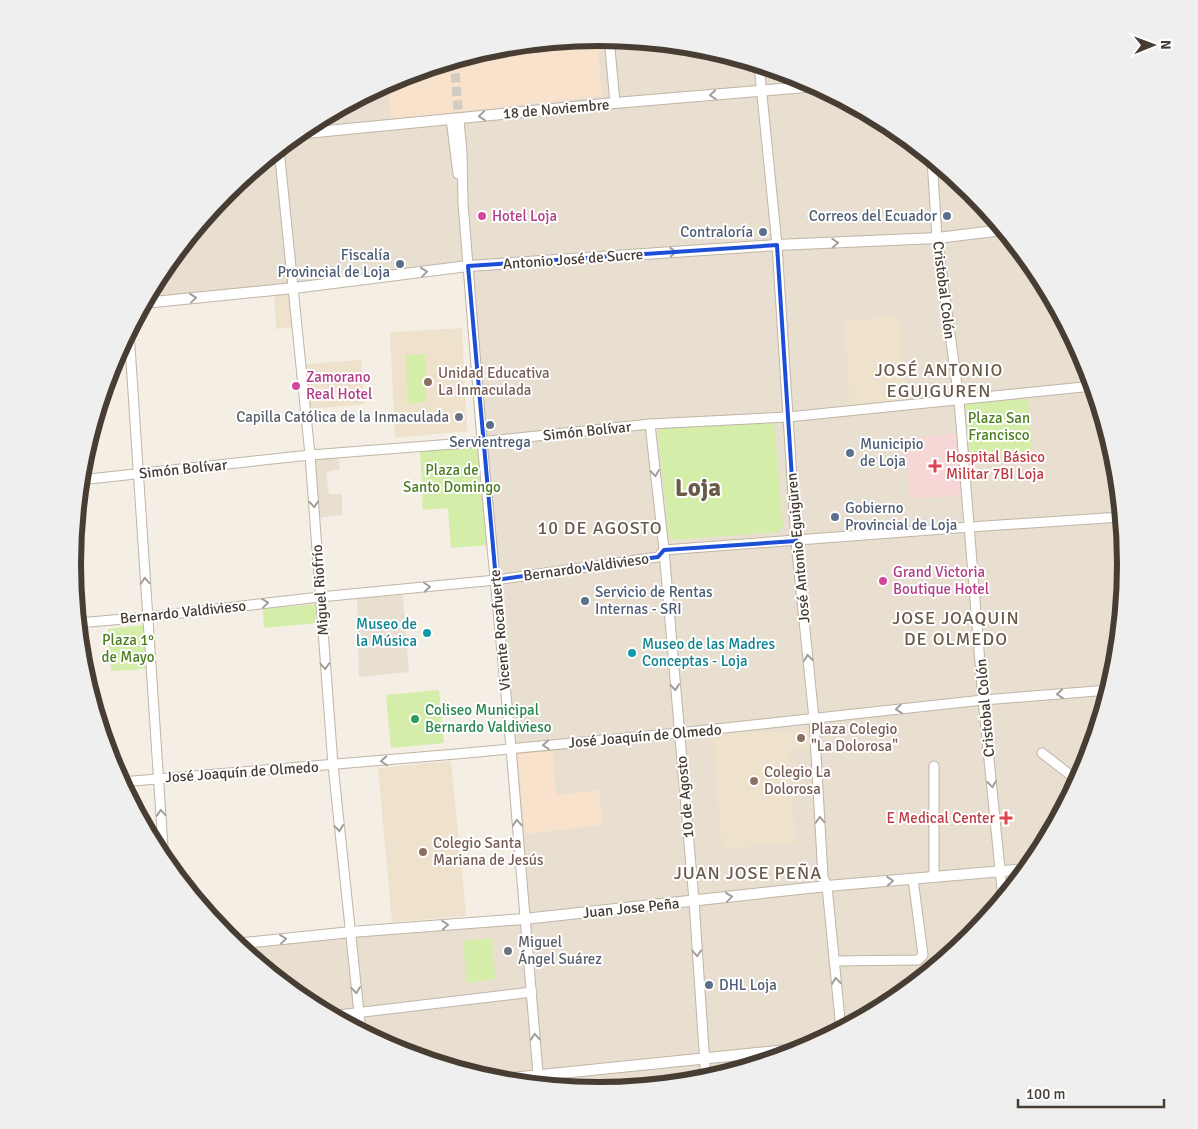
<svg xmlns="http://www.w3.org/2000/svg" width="1198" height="1129" font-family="Signika,sans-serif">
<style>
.residential{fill:#e8dfd1}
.commercial{fill:#f8e2cc}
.education{fill:#efe2cc}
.medical{fill:#f6d7d6}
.green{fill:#d4eda8}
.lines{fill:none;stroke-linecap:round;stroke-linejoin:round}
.minor-tunnel{stroke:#d1cbc1;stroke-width:9;stroke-dasharray:9 4.5;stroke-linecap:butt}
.minor-casing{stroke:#c0b5a6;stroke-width:11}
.tertiary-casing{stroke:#c0b5a6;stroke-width:12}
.minor{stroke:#fff;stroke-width:9}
.tertiary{stroke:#fff;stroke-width:10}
.oneway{stroke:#a39e99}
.marked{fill:none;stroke:#1d4ed8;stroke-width:4;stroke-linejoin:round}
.hotel-dot{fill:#d1479c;stroke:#fff;stroke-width:2}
.service-dot{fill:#5c6f8a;stroke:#fff;stroke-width:2}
.education-dot{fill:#8d6e63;stroke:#fff;stroke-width:2}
.worship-dot{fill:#6b7280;stroke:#fff;stroke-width:2}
.health-dot{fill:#e0444e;stroke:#fff;stroke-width:2}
.culture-dot{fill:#0f9aa8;stroke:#fff;stroke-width:2}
.leisure-dot{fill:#2e9e5b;stroke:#fff;stroke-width:2}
.labels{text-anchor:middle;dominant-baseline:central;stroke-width:4;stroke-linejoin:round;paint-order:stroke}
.street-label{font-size:15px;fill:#473d33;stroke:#fff}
.hotel-label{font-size:15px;fill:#b23c85;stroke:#fff;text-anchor:start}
.service-label{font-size:15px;fill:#4e5e75;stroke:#fff;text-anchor:start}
.education-label{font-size:15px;fill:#785e54;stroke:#fff;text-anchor:start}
.worship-label{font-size:15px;fill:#5b616d;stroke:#fff;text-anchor:end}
.park-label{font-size:15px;fill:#4c7e21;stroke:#fff}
.health-label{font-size:15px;fill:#be3a42;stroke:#fff;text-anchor:start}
.culture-label{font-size:15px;fill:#0d838f;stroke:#fff;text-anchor:end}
.leisure-label{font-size:15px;fill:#27864d;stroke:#fff;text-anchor:start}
.quarter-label{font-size:18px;letter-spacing:1px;fill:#6a5a49;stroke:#fff}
.town-label{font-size:25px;font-weight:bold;fill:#6a5a49;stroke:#fff}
.rim{fill:none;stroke:#473d33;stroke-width:6}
</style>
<rect width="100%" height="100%" fill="#f4eee4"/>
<g class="residential">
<path d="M599,38L702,48L801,78L892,126L972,192L1037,272L1086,363L1116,462L1126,565L1116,668L1086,766L1037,858L1030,867L998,873L1001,901L971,937L892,1003L800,1051L702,1081L599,1091L496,1081L397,1051L306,1003L238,947L524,919L468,267L144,303L161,271L227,192L306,126L398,78L496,48Z"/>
<path d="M338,457L340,469L326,472L329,494H342V515L317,518L314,459Z"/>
<path d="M403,595L409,672L359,677L357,598Z"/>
</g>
<g class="commercial">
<path d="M598,44L602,96L391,119L388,83L398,78L457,60Z"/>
<path d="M552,747L556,795L599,790L602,825L525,834L517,750Z"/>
</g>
<g class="education">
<path d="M291,291L293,327L276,329L274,292Z"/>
<path d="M899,316L906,400L850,406L844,321Z"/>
<path d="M462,328L467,431L395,438L390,332Z"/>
<path d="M361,360L365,404L310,409L306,364Z"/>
<path d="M811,728L812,747L790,750L795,843L722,849L713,735Z"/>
<path d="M451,761L466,916L392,922L378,768Z"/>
</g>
<path class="medical" d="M960,433L966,495L910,499L905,438Z"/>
<g class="green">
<path d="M425,354L426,402L408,404L406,355Z"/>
<path d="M1028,399L1032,451L970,455L966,403Z"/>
<path d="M774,422L783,527L778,532L672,540L669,537L658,433L661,428Z"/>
<path d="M478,445L488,545L451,548L448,508L423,510L420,449Z"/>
<path d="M316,604V623L264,628L263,609Z"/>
<path d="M146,625L148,669L111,671L108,629Z"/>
<path d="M439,690L444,743L391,748L386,695Z"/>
<path d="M492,938L495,979L467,983L463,941Z"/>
</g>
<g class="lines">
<path class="minor-tunnel" d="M454,60L459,121"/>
<g class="minor-casing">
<g id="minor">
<path d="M609,38L615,103"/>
<path d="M463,58L464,61"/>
<path d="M759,65L777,245L796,541L814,719L823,877L827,886L841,1030"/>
<path d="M451,119L458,174"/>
<path d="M459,121L462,152L463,203L482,441L511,748L539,1086"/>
<path d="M279,149L310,455L333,765L361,1032"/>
<path d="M932,159L937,238L959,400L983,700L1003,899"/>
<path d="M129,331L164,862"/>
<path d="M650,424L664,550L694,901L706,1080"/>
<path d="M80,480L310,455L479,442L650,424L788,417L1093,386"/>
<path d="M78,623L147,617L320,597L496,580L658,557L664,550L970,527L1121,517"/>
<path d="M1042,753L1078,781"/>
<path d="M934,766V876"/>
<path d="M121,782L456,754L679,733L983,700L1109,690"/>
<path d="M834,961L918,960L923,955L913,879"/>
<path d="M330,1016L532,992"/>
</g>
</g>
<g class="tertiary-casing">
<g id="tertiary">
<path d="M296,134L615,103L817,86"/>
<path d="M144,303L294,288L468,266L777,245L937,238L1003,230"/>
<path d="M235,944L351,932L524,919L827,886L1028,869"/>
<path d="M492,1080L807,1048"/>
</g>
</g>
<use href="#minor" class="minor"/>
<use href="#tertiary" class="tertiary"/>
</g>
<defs><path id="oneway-chevron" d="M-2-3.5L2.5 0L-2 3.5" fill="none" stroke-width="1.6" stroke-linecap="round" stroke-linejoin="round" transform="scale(1.25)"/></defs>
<g class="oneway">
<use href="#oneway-chevron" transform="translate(713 95) rotate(175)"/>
<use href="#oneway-chevron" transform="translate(482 116) rotate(174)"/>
<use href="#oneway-chevron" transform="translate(835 243) rotate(-3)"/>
<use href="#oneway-chevron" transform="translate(673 252) rotate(-4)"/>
<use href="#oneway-chevron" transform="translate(424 272) rotate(-7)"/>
<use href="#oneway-chevron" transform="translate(193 298) rotate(-6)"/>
<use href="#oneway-chevron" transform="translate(655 473) rotate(84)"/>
<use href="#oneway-chevron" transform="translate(314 504) rotate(86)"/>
<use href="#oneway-chevron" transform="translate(145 581) rotate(-94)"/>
<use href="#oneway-chevron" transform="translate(427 587) rotate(-5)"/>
<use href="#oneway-chevron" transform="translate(265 603) rotate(-7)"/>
<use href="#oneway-chevron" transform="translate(808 658) rotate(-96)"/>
<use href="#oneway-chevron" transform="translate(325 666) rotate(86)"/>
<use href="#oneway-chevron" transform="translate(675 687) rotate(85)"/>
<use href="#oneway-chevron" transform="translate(1060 694) rotate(175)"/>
<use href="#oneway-chevron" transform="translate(899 709) rotate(174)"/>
<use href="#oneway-chevron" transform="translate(546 745) rotate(175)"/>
<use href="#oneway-chevron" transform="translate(384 761) rotate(175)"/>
<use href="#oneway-chevron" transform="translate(992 784) rotate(84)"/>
<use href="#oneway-chevron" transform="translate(161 813) rotate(-94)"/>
<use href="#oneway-chevron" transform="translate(820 820) rotate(-93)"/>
<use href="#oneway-chevron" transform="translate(517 823) rotate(-94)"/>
<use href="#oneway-chevron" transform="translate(339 828) rotate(84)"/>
<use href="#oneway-chevron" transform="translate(890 881) rotate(-4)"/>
<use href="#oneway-chevron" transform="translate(729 897) rotate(-7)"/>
<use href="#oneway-chevron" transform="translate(445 925) rotate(-4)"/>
<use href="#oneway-chevron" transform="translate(283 939) rotate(-6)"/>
<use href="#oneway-chevron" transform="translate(697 953) rotate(86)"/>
<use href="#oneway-chevron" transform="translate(836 981) rotate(-96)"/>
<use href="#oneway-chevron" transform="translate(356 990) rotate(84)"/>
<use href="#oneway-chevron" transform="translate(535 1037) rotate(-94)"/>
</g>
<path class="marked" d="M777,245L796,541L664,550L658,557L496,580L468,266Z"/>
<g class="hotel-dot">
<circle cx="482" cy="216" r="5"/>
<circle cx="296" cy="386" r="5"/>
<circle cx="883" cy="581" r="5"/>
</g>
<g class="service-dot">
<circle cx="947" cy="216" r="5"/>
<circle cx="763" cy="232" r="5"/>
<circle cx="400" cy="264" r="5"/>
<circle cx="490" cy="425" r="5"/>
<circle cx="850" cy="453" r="5"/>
<circle cx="835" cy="517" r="5"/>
<circle cx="585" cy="601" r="5"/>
<circle cx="709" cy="985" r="5"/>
</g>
<g class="education-dot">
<circle cx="428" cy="382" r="5"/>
<circle cx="801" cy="738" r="5"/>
<circle cx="754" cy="781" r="5"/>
<circle cx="423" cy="852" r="5"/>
</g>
<g class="worship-dot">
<circle cx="459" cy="417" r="5"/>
<circle cx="508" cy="951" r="5"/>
</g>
<g class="health-dot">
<path d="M932.5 458.5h5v5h5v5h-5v5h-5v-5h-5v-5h5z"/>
<path d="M1003.5 810.5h5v5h5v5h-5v5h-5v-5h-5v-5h5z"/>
</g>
<g class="culture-dot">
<circle cx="427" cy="633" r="5"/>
<circle cx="632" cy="653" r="5"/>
</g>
<circle class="leisure-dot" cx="415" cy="719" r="5"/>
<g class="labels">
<g class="street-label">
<text transform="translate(556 109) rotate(-5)">18 de Noviembre</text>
<text transform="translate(573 259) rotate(-4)">Antonio José de Sucre</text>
<text transform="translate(944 290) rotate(83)">Cristobal Colón</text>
<text transform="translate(587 431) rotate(-6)">Simón Bolívar</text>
<text transform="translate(183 469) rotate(-6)">Simón Bolívar</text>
<text transform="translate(798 548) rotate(-95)">José Antonio Eguigüren</text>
<text transform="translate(586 567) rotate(-8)">Bernardo Valdivieso</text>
<text transform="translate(320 590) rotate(-94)">Miguel Riofrío</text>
<text transform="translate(183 612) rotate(-6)">Bernardo Valdivieso</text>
<text transform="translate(500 630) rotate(-95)">Vicente Rocafuerte</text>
<text transform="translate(985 708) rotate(-95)">Cristobal Colón</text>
<text transform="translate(645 736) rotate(-5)">José Joaquín de Olmedo</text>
<text transform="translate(242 772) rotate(-4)">José Joaquín de Olmedo</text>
<text transform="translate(685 797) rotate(-95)">10 de Agosto</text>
<text transform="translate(631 908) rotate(-6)">Juan Jose Peña</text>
</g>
<g class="hotel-label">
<text x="492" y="216">Hotel Loja</text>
<text x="306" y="377">Zamorano<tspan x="306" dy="17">Real Hotel</tspan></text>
<text x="893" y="572">Grand Victoria<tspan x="893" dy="17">Boutique Hotel</tspan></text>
</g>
<g class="service-label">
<text x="937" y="216" text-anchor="end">Correos del Ecuador</text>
<text x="753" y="232" text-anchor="end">Contraloría</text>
<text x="390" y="255" text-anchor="end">Fiscalía<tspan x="390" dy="17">Provincial de Loja</tspan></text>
<text x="490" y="442" text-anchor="middle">Servientrega</text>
<text x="860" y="444">Municipio<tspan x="860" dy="17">de Loja</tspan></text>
<text x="845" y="508">Gobierno<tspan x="845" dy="17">Provincial de Loja</tspan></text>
<text x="595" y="592">Servicio de Rentas<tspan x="595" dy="17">Internas - SRI</tspan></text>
<text x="719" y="985">DHL Loja</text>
</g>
<g class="education-label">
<text x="438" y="373">Unidad Educativa<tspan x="438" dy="17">La Inmaculada</tspan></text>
<text x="811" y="729">Plaza Colegio<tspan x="811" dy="17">"La Dolorosa"</tspan></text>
<text x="764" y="772">Colegio La<tspan x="764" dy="17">Dolorosa</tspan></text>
<text x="433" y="843">Colegio Santa<tspan x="433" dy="17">Mariana de Jesús</tspan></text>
</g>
<g class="worship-label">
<text x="449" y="417">Capilla Católica de la Inmaculada</text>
<text x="518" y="942" text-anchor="start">Miguel<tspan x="518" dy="17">Ángel Suárez</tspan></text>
</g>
<g class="park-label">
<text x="999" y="418">Plaza San<tspan x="999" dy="17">Francisco</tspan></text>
<text x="452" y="470">Plaza de<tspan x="452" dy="17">Santo Domingo</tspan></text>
<text x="128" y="640">Plaza 1°<tspan x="128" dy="17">de Mayo</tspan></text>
</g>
<g class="health-label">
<text x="946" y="457">Hospital Básico<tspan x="946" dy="17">Militar 7BI Loja</tspan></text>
<text x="995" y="818" text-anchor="end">E Medical Center</text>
</g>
<g class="culture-label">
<text x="417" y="624">Museo de<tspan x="417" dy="17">la Música</tspan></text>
<text x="642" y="644" text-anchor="start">Museo de las Madres<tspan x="642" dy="17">Conceptas - Loja</tspan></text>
</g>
<g class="leisure-label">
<text x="425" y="710">Coliseo Municipal<tspan x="425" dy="17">Bernardo Valdivieso</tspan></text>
</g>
<g class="quarter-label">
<text x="939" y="370">JOSÉ ANTONIO<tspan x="939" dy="21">EGUIGUREN</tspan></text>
<text x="600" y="528">10 DE AGOSTO</text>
<text x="956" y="618">JOSE JOAQUIN<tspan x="956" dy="21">DE OLMEDO</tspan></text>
<text x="748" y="873">JUAN JOSE PEÑA</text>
</g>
<g class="town-label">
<text x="698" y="487">Loja</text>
</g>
</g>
<path d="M0 0H1198V1129H0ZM81 564a518 518 0 1 1 1036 0a518 518 0 1 1-1036 0Z" fill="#f0efef" fill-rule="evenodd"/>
<path class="rim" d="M81 564a518 518 0 1 1 1036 0a518 518 0 1 1-1036 0Z"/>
<g transform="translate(1153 45) rotate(89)" stroke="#ffffff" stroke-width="4" paint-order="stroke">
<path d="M0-4L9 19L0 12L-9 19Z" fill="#473d33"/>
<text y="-8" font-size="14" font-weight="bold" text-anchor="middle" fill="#473d33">N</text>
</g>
<path d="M1018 1099v8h146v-8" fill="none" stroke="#473d33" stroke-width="2.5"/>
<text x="1026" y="1099" font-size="15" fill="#473d33" stroke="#ffffff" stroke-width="4" paint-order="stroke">100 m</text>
</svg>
